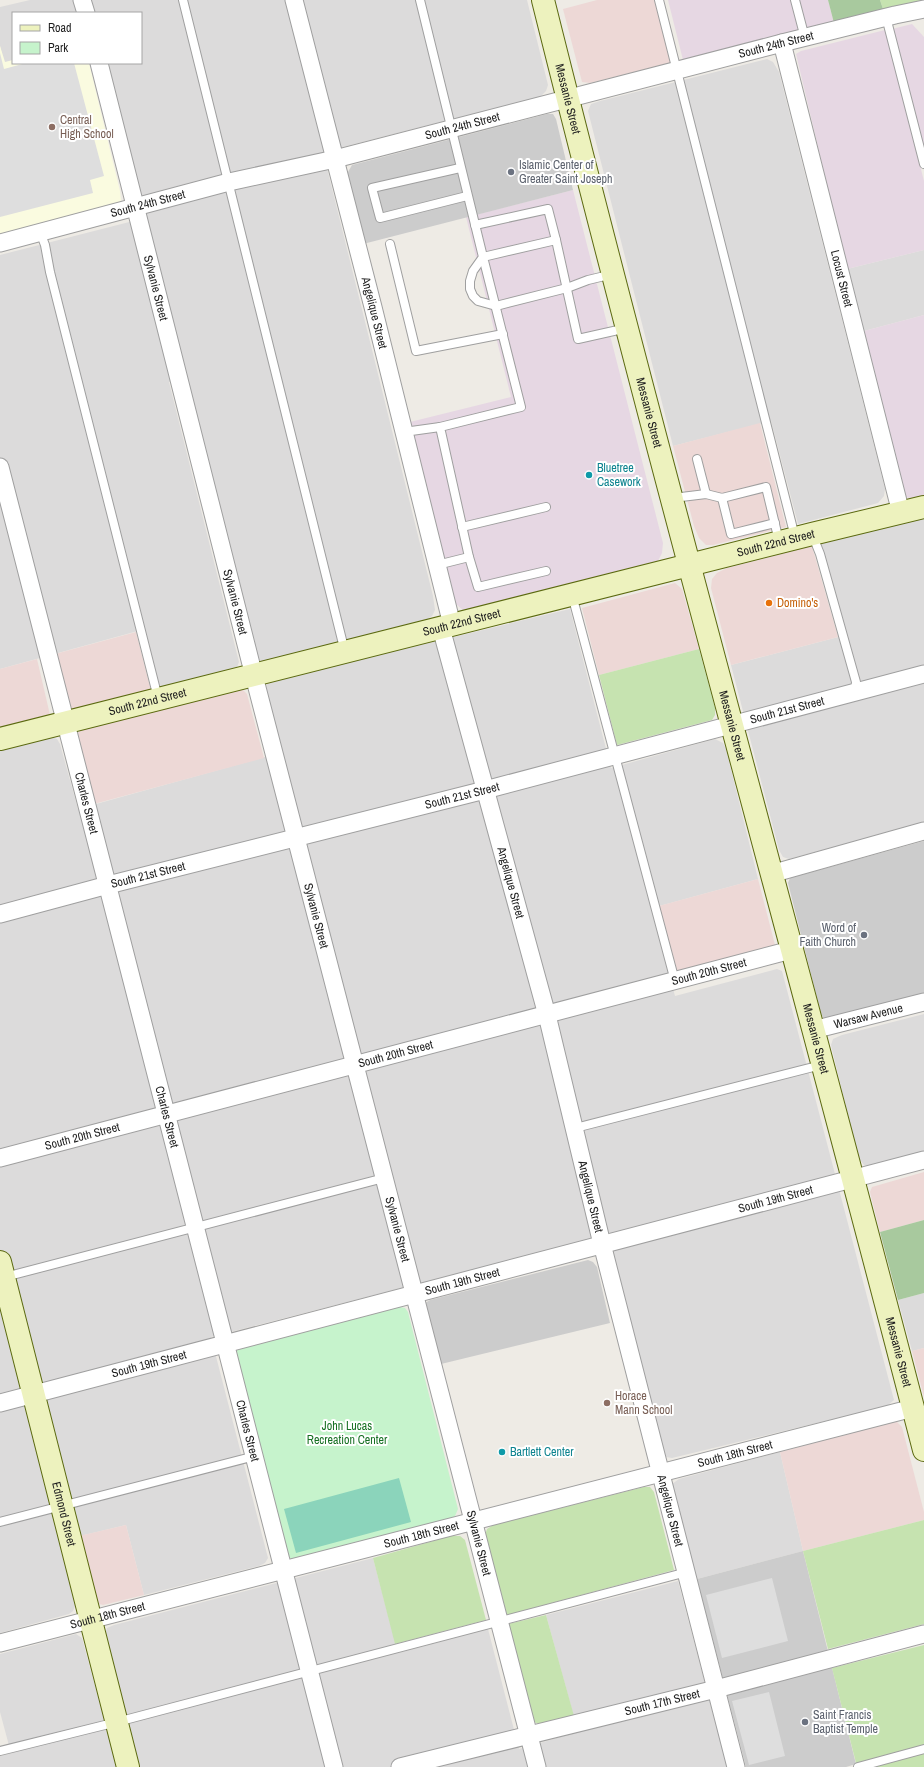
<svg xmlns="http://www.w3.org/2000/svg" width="924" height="1767" font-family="'Archivo Narrow',sans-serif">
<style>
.residential{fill:#dcdbdb}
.commercial{fill:#edd8d6}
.industrial{fill:#e6d7e3}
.education{fill:#fafbe0}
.religious{fill:#ccc}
.grass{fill:#c6e3b0}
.forest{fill:#a8c99e}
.park{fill:#c6f3cc}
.pitch{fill:#8bd4bb}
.parking{fill:#dedede}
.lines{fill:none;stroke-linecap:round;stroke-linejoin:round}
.lane-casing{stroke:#9f9f9f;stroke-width:10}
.street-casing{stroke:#9f9f9f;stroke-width:19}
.secondary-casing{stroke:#5b6910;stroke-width:24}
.lane{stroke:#fff;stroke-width:8}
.street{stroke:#fff;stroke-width:17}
.secondary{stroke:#edf2be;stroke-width:22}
.education-dot{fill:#8d6e63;stroke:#fff;stroke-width:1.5}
.worship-dot{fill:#6b7280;stroke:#fff;stroke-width:1.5}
.culture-dot{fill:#0f9aa8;stroke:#fff;stroke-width:1.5}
.food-dot{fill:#e8710a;stroke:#fff;stroke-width:1.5}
.labels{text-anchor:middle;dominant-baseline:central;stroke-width:4;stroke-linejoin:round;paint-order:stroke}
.street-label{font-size:12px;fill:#1e1e1e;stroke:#fff}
.education-label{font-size:12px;fill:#785e54;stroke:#fff;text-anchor:start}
.worship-label{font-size:12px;fill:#5b616d;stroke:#fff;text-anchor:start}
.culture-label{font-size:12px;fill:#0d838f;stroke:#fff;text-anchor:start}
.food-label{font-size:12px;fill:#c56008;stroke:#fff;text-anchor:start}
.park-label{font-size:12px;fill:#177023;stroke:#fff}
</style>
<rect width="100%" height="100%" fill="#eeebe5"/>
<g class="residential">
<path d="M30,0H527L548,85L546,91L540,97L323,152L433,596L435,610L432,616L425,621L263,663L256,657L185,378L169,382L239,662L237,667L160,689L145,629L0,669V255L145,218L106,63H141V13H13V60L4,63L0,46V7Z"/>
<path d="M767,59L773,62L779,72L885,489L884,496L878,503L798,524L771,421L673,446L588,111L591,104L600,101Z"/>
<path d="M924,250V315L864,331L847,269Z"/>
<path d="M924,517V823L789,859L783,857L779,850L731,665L846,635L821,544Z"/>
<path d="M570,609L611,768L715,739L723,743L726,749L758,879L652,908L675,996L777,969L782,971L894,1400L887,1406L672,1458L666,1457L662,1450L608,1235L211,1337L268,1558L265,1563L259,1566L144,1595L126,1525L59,1541L75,1606L73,1611L69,1614L0,1633V750L51,737L57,739L60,744L78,809L283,752L266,688L267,682L274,680Z"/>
<path d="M924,1014V1151L868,1166L864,1165L858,1157L831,1045L833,1039L842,1035Z"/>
<path d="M924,1293V1348L912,1351L898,1300Z"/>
<path d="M780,1452L803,1551L697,1579L672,1490V1484L679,1479Z"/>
<path d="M373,1558L398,1653L488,1629L519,1749L578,1732L546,1615L678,1581L727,1767H140L105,1635L107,1628L114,1625Z"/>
<path d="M76,1634L82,1638L117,1767H0V1756L11,1753L0,1712V1654Z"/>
</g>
<g class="commercial">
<path d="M597,0H659L674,62L590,83L582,82L563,9Z"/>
<path d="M760,423L786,527L713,545H706L699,538L694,526L673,446Z"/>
<path d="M812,546L838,637L731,665L711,588L712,579L717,573L727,568Z"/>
<path d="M675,583L682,589L699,649L599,675L582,608Z"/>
<path d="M136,632L151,691L77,711L71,709L55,654Z"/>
<path d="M37,659L50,715L0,730V669Z"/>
<path d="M242,689L247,694L264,758L94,804L77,733L83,729Z"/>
<path d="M758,879L775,945L773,949L677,974L659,906Z"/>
<path d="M924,1172V1220L880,1232L870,1192L872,1187Z"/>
<path d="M924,1348V1397L912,1351Z"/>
<path d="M897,1422L902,1427L924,1512V1520L803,1551L780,1452L889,1423Z"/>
<path d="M126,1525L144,1595L103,1605L99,1604L96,1599L79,1536Z"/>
</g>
<g class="industrial">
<path d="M668,0H828L834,23L683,60Z"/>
<path d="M912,24L924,37V151L892,29Z"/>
<path d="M885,30L924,181V250L847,269L796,54L801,51Z"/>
<path d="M573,190L663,543L662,553L658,561L647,565L465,612L456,604L410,422L511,397L466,217Z"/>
<path d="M924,315V498L915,500L906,497L901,485L864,331Z"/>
</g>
<path class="education" d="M0,46L5,62L13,60V63H89L120,191L121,200L118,205L0,237Z"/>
<g class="religious">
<path d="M547,114H553L556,119L573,190L363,244L348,184V172L352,165Z"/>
<path d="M924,841V996L824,1019L821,1014L788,883L790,878Z"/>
<path d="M588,1260L593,1262L597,1267L610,1323L441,1364L425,1303L430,1300Z"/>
<path d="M803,1551L856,1764L846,1767H746L697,1579Z"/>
</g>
<g class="grass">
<path d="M880,0H924L883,9Z"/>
<path d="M699,649L715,708V715L712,720L617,745L599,675Z"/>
<path d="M644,1487H650L654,1492L674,1570L507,1615L485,1535L487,1529L493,1525Z"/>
<path d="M924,1520V1624L828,1649L803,1551Z"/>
<path d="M451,1536H460L465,1540L486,1620L395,1644L373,1558Z"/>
<path d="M546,1615L574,1716L539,1724L534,1722L508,1624Z"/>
<path d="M924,1645V1767H857L832,1668Z"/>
</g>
<g class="forest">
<path d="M828,0H880L883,9L834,23Z"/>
<path d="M924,1220V1293L898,1300L880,1232Z"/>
</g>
<path class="park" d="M400,1307L405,1308L408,1312L458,1509L455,1516L449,1519L293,1559L288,1558L235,1355L237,1350L245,1347Z"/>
<path class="pitch" d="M399,1478L411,1522L296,1553L284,1509Z"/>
<g class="parking">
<path d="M0,53L4,69L26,63H74L104,176L90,180L93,193L0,217Z"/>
<path d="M772,1578L788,1641L722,1658L706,1595Z"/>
<path d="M769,1692L785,1756L749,1765L732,1701Z"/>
</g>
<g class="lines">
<g class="lane-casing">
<g id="lane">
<path d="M183,0L345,652"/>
<path d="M420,0L483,257L473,271L470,281V289L473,296L478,301L496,306L567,288L588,280L613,274"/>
<path d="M659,0L795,537"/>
<path d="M795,0L805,38"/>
<path d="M886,17L924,164"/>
<path d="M460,168L372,188L380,218L467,196"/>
<path d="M475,225L548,209L556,240"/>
<path d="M40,232L45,245L50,272L158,698"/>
<path d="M390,244L416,351L503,334"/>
<path d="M404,432L440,427"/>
<path d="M697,459L706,494"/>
<path d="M673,498L706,494L722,498L766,487L779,541"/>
<path d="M722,498L731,534L775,523"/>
<path d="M462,527L546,507"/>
<path d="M812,534L820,554L856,682L855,691"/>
<path d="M469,557L478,587L546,571"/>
<path d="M437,565L469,557L440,427L521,407L483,257L556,240L578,339L627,328"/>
<path d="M572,595L675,981"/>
<path d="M575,1128L821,1065"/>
<path d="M5,1277L384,1178"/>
<path d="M0,1522L255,1456"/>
<path d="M0,1751L117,1722L687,1572"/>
<path d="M858,1767L924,1749"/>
</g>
</g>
<g class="street-casing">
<g id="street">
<path d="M82,0L86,13"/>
<path id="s1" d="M294,0L373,307L452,625"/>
<path id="s2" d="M782,43L901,513"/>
<path id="s3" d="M99,63L254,676L537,1767"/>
<path id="s4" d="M0,243L229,182L335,159L782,43L895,15L924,9"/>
<path id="s5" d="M0,467L334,1767"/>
<path id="s6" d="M441,628L547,1015L602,1244L736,1767"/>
<path d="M771,874L924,831"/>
<path id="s7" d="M0,914L108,885L485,790L924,674"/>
<path id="s8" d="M813,1030L924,1002"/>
<path id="s9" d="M0,1158L791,950"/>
<path id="s10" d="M0,1403L924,1160"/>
<path id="s11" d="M0,1643L913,1408"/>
<path id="s12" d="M400,1767L716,1689L924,1634"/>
</g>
</g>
<g class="secondary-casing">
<g id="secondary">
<path id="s13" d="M543,0C664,485 799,966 924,1450"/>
<path id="s14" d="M0,739L812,534L924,507"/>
<path id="s15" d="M0,1262L128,1767"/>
</g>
</g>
<use href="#lane" class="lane"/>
<use href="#street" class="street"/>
<use href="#secondary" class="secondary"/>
</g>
<g class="education-dot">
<circle cx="52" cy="127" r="4"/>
<circle cx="607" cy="1403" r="4"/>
</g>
<g class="worship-dot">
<circle cx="511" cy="172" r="4"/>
<circle cx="864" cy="935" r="4"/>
<circle cx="805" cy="1722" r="4"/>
</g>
<g class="culture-dot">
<circle cx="589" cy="475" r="4"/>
<circle cx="502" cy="1452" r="4"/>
</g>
<circle class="food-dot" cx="769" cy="603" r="4"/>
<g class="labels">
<g class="street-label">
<text stroke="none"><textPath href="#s4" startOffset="801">South 24th Street</textPath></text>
<text stroke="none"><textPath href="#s13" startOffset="102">Messanie Street</textPath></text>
<text stroke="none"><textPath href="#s4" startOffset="477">South 24th Street</textPath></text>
<text stroke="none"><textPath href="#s4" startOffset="153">South 24th Street</textPath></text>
<text stroke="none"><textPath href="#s2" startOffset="243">Locust Street</textPath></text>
<text stroke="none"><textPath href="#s3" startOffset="232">Sylvanie Street</textPath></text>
<text stroke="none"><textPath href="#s1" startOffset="323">Angelique Street</textPath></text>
<text stroke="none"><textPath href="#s13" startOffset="426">Messanie Street</textPath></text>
<text stroke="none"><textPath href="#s14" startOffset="800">South 22nd Street</textPath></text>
<text stroke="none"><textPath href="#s3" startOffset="556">Sylvanie Street</textPath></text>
<text stroke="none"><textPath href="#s14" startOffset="476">South 22nd Street</textPath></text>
<text stroke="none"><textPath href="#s14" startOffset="152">South 22nd Street</textPath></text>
<text stroke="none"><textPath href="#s7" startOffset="813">South 21st Street</textPath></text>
<text stroke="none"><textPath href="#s13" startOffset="750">Messanie Street</textPath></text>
<text stroke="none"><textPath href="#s7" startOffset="477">South 21st Street</textPath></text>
<text stroke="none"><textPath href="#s5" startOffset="347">Charles Street</textPath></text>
<text stroke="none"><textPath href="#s7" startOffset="153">South 21st Street</textPath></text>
<text stroke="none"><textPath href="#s6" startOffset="264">Angelique Street</textPath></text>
<text stroke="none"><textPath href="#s3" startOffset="880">Sylvanie Street</textPath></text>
<text stroke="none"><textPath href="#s9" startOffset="733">South 20th Street</textPath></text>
<text stroke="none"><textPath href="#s8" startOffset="57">Warsaw Avenue</textPath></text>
<text stroke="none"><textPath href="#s13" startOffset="1074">Messanie Street</textPath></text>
<text stroke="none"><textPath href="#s9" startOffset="409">South 20th Street</textPath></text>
<text stroke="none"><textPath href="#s5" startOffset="671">Charles Street</textPath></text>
<text stroke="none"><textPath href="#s9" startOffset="85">South 20th Street</textPath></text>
<text stroke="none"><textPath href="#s6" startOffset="588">Angelique Street</textPath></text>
<text stroke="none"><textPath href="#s10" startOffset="802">South 19th Street</textPath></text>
<text stroke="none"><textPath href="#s3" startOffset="1204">Sylvanie Street</textPath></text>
<text stroke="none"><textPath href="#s10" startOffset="478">South 19th Street</textPath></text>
<text stroke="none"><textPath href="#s13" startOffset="1398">Messanie Street</textPath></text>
<text stroke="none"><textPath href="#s10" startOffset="154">South 19th Street</textPath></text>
<text stroke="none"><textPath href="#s5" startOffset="995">Charles Street</textPath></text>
<text stroke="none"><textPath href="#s11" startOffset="759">South 18th Street</textPath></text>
<text stroke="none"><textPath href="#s6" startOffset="912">Angelique Street</textPath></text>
<text stroke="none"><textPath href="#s15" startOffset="260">Edmond Street</textPath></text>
<text stroke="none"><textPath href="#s11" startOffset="435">South 18th Street</textPath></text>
<text stroke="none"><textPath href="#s3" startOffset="1528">Sylvanie Street</textPath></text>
<text stroke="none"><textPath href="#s11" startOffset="111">South 18th Street</textPath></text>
<text stroke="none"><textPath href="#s12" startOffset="270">South 17th Street</textPath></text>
</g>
<g class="education-label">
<text x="60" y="120">Central<tspan x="60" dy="14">High School</tspan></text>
<text x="615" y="1396">Horace<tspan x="615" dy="14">Mann School</tspan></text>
</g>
<g class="worship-label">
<text x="519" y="165">Islamic Center of<tspan x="519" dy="14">Greater Saint Joseph</tspan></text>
<text x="856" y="928" text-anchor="end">Word of<tspan x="856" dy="14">Faith Church</tspan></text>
<text x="813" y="1715">Saint Francis<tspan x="813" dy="14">Baptist Temple</tspan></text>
</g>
<g class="culture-label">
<text x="597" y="468">Bluetree<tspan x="597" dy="14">Casework</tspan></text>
<text x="510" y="1452">Bartlett Center</text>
</g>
<g class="food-label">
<text x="777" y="603">Domino's</text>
</g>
<g class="park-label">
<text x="347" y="1426">John Lucas<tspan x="347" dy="14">Recreation Center</tspan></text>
</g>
</g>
<rect x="12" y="12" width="130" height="52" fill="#ffffff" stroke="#a5a5a5"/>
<rect x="20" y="25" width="20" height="6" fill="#edf2be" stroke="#a5a5a5"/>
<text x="48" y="32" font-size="12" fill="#1e1e1e">Road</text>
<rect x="20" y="42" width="20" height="12" fill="#c6f3cc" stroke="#a5a5a5"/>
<text x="48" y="52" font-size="12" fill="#1e1e1e">Park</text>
</svg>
